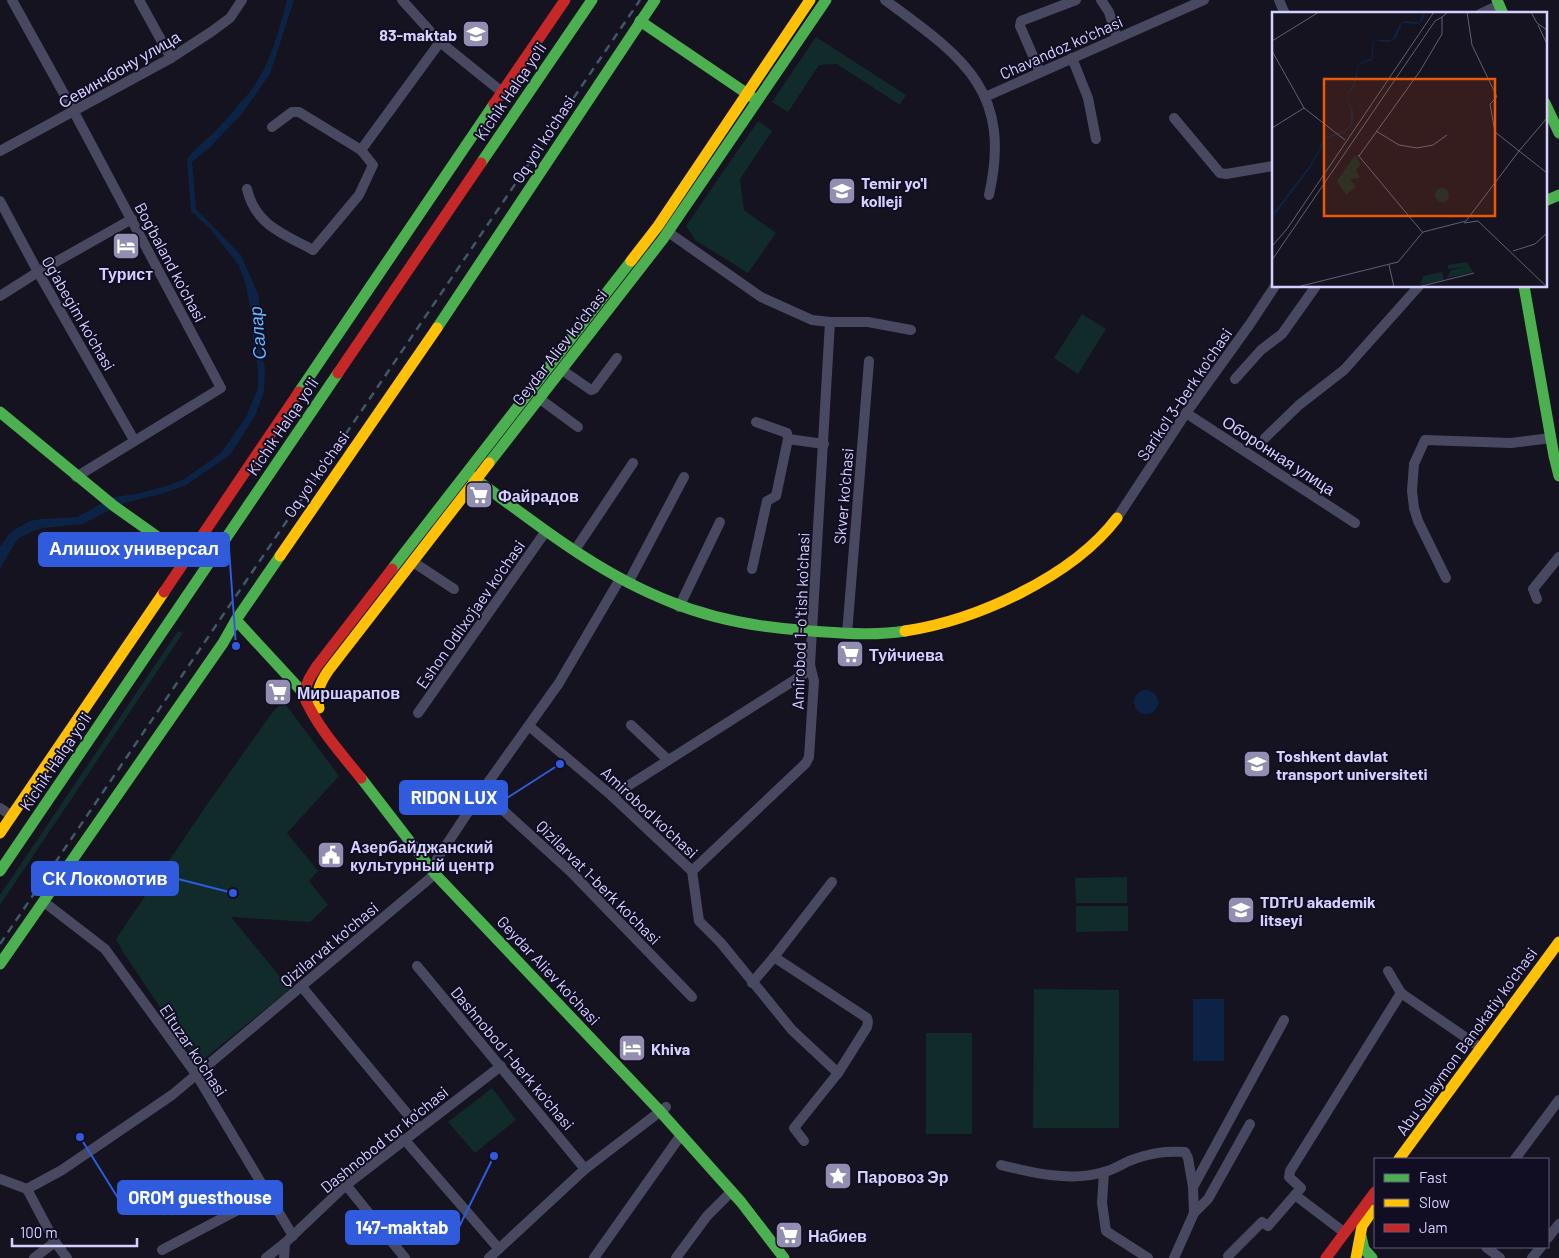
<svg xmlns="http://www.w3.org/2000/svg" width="1559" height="1258" font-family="Barlow,sans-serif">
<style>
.green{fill:#112a2a}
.water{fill:#0d2345}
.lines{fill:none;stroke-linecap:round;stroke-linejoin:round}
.street{stroke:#484860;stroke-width:10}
.fast{stroke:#4caf50;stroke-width:11}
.slow{stroke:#ffc107;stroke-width:11}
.jam{stroke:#c62828;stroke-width:11}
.rail{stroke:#415868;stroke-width:2.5;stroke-dasharray:8 6;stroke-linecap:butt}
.labels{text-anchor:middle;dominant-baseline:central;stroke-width:4;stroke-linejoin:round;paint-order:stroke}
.poi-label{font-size:16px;font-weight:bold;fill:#d5d1ff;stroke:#110e24;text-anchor:start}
.street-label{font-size:16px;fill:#d5d1ff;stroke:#110e24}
.water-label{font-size:18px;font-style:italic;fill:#5fb8ff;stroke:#110e24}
.inset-road{fill:none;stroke:#615f79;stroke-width:1}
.view{fill:#e8590c;fill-opacity:0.15;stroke:#e8590c;stroke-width:2.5}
.inset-edge{fill:none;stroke:#d5d1ff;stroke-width:2.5}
.leader{fill:none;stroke:#2f5bdc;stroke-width:2}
.callout-dot{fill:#2f5bdc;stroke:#110e24;stroke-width:2}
.callout{fill:#2f5bdc;stroke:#2f5bdc;stroke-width:2}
.callout-label{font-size:18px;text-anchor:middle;font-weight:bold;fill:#fff}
</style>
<rect width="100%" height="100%" fill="#14131f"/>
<g class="green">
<path d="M816,37L906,95L900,105L837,64L819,65L788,112L772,102Z"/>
<path d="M758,121L772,131L740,179L744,210L776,233L748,273L695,240L686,226Z"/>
<path d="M1082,314L1106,329L1078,374L1054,358Z"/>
<path d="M178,631L183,633L0,905V895Z"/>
<path d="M284,702L339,776L287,833L318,871L309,881L328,905L310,922L231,917L290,989L198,1064L123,952L116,939L208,803L274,710Z"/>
<path d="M1127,877V903H1076L1075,878Z"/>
<path d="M1076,906H1128V931L1076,932Z"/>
<path d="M1034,989L1119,990V1128H1033Z"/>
<rect x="926" y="1033" width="46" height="101"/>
<path d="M492,1088L516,1120L475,1153L448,1122Z"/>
</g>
<g class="water">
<path d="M287,0H294L270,74L241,115L209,148L192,162L196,209L241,255L259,296L260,348L265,368L264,392L255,416L230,455L186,485L164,493L121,504L83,524L43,528L31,532L19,538L15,543L0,569V547L9,534L17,528L30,521L41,519L77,517L113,497L136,494L167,486L183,480L221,453L246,417L258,388V367L253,345L251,312L245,282L238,264L211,230L191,211L187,160C191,151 201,145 208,138C220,127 231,114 242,101C269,72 277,37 287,0Z"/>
<circle cx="1146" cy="702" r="12"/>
<rect x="1193" y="999" width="31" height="62"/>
</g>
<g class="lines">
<g class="street">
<path d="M12,0L74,112L221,388L76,477"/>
<path d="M139,0L171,58"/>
<path d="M402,0L440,42L502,92"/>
<path d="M885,0C961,56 1013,89 989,195"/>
<path d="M1101,0L1109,12L1117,38"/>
<path d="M1279,0L1285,14"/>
<path d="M1480,14L1499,5"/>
<path d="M1072,58L1088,98L1096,139"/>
<path d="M1040,72L1020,26L1021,21L1076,0"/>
<path d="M985,97L1204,0"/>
<path d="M1174,118L1220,173L1226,174L1273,166"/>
<path d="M361,150L440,42"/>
<path d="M0,151L171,58L211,32L230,18L242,0"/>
<path d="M247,189C255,225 284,234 313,250L359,195L373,165L361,150L299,112H292L272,127"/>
<path d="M0,201L38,272L134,440"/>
<path d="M668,232L761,297L812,320L830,322H868L911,330"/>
<path d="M0,296L38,272L132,219"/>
<path d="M562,370L591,390L594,389L617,358"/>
<path d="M1235,379L1261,350L1282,334L1316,286"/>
<path d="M540,399L578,427"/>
<path d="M1186,413L1355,523"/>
<path d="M756,422L787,433L788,439"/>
<path d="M1265,438L1299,405L1344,370L1419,286"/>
<path d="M1117,518L1186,413L1250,324L1275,286"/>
<path d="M575,550L633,463"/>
<path d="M413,562L454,589"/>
<path d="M752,569L767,501L776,496L788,439L824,444"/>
<path d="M1446,578L1418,521L1414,508L1412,491L1414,464L1425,440L1511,443L1551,438"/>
<path d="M628,583L684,477"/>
<path d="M1537,599L1533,589L1559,557"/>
<path d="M679,607L720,522"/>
<path d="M847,634L869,361"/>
<path d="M418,713L546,531"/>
<path d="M631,725L668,760"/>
<path d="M529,726L612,796L692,871L699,921L721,943L792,1030L838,1073"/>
<path d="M482,791L570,871L692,997"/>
<path d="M612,796L804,674L810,665"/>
<path d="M0,808L12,816"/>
<path d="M692,871L806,763L809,757L814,681L810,665L830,322"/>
<path d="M44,902L105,949L196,1074L293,1236"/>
<path d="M774,957L867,1018L868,1022L867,1027L838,1073L794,1128L804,1141"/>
<path d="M417,966L585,1169"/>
<path d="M752,983L774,957L832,882"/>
<path d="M302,987L419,1128"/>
<path d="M1401,993L1481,1048"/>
<path d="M404,1139L499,1249"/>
<path d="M1515,1159L1559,1100"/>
<path d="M1001,1165C1034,1173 1071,1182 1104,1172C1113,1170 1120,1165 1129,1161C1150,1153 1163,1151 1185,1152L1188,1158L1193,1187"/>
<path d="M1104,1172L1102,1203L1106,1231L1148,1258"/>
<path d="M0,1179L27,1189"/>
<path d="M346,1185L405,1258"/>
<path d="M1295,1195L1345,1233"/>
<path d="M1194,1213L1208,1199L1250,1124"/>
<path d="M1548,1238L1559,1224"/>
<path d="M1486,1247L1500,1258"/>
<path d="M162,1250L268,1194"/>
<path d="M1228,1256L1262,1222L1268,1226L1301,1188L1289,1177L1290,1171L1401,993L1388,971"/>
<path d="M34,1258L55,1242"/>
<path d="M67,1258L55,1242L27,1189L62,1170L172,1095L435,874L437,859L482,791L559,683L620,579"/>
<path d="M266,1258L285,1243L346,1185L501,1066"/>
<path d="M284,1258L285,1243"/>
<path d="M489,1258L585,1169L666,1107"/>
<path d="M594,1258L681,1135"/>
<path d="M676,1258L707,1216L732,1191"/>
<path d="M1174,1258L1194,1213L1193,1187L1284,1020"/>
<path d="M1532,1258L1541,1247"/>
</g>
<g class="fast">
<path d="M1497,0L1503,14"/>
<path d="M640,21L755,99"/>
<path d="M1545,103L1559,133"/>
<path d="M481,163L592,0"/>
<path d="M1545,201L1559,195"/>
<path d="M1524,286L1554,456L1559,476"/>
<path d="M437,328L655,0"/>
<path d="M299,392L494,104"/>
<path d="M0,412L114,506L186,557"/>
<path d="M489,463L663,239L826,0"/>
<path d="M470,475C534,522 596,573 671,602C715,620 763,628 811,631C842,633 874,636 905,631"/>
<path d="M392,569L631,261"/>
<path d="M236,620L308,698"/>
<path d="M361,778L435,874L658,1109L741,1202L784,1258"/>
<path d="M0,871L338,373"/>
<path d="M0,964L223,643L236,620L280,556"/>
<path d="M1361,1236L1364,1249L1372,1258"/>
</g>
<g class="slow">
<path d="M631,261L658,226L810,0"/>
<path d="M280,556L437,328"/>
<path d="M905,631C977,620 1072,577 1117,518"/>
<path d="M319,708C315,694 320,683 328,671L489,463"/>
<path d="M0,833L164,592"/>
<path d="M1399,1159L1559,942"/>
<path d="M1356,1258L1362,1226L1373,1210"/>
</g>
<g class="jam">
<path d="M494,104L565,0"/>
<path d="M338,373L481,163"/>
<path d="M164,592L299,392"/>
<path d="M361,778C340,752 316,726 303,694L309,679L317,666L392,569"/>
<path d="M1326,1258L1375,1192"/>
</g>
<path class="rail" d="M0,944L640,0"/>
</g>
<defs>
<g id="school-square" transform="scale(1.4375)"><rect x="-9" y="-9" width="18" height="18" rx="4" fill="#918eb1" stroke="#110e24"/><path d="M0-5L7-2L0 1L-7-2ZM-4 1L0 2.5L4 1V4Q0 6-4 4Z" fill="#fff"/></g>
<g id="university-square" transform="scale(1.4375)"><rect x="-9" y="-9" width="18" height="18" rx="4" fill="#918eb1" stroke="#110e24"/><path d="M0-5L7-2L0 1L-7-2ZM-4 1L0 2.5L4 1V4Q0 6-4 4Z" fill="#fff"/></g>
<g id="hotel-square" transform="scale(1.4375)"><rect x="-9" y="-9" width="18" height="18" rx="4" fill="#918eb1" stroke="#110e24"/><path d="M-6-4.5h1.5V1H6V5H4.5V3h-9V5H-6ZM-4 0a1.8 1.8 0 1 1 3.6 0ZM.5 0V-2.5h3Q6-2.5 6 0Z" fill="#fff"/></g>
<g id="supermarket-square" transform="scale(1.4375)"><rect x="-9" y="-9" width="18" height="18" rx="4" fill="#918eb1" stroke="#110e24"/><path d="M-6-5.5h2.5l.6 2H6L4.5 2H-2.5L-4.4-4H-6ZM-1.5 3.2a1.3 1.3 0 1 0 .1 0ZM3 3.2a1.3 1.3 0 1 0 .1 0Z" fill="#fff"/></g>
<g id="civic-square" transform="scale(1.4375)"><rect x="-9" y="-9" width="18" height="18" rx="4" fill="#918eb1" stroke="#110e24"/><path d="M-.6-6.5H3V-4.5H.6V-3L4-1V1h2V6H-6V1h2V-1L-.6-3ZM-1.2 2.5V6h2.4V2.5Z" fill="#fff"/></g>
<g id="sight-square" transform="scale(1.4375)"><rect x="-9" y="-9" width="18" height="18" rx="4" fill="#918eb1" stroke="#110e24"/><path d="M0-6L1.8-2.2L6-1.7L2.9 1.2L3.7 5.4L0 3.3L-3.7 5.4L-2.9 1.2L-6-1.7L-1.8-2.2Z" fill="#fff"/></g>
</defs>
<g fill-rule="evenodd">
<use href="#school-square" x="476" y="34"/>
<use href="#university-square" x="842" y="191"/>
<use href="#hotel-square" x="126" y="246"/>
<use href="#supermarket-square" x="479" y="495"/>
<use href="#supermarket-square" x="850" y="654"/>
<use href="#supermarket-square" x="278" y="692"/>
<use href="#university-square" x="1257" y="764"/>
<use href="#civic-square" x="331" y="855"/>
<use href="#university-square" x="1241" y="910"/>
<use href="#hotel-square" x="632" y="1048"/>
<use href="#sight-square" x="838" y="1176"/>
<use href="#supermarket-square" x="789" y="1235"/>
</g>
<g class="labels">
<g class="poi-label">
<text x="457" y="34" text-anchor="end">83-maktab</text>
<text x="861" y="182">Temir yo'l<tspan x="861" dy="18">kolleji</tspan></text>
<text x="126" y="273" text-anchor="middle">Турист</text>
<text x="498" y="495">Файрадов</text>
<text x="869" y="654">Туйчиева</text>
<text x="297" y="692">Миршарапов</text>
<text x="1276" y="755">Toshkent davlat<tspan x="1276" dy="18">transport universiteti</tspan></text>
<text x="350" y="846">Азербайджанский<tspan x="350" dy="18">культурный центр</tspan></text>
<text x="1260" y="901">TDTrU akademik<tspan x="1260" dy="18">litseyi</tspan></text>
<text x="651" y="1048">Khiva</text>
<text x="857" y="1176">Паровоз Эр</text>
<text x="808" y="1235">Набиев</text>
</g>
<g class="street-label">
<text transform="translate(1061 47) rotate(-24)">Chavandoz ko'chasi</text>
<text transform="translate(119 69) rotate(-30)">Севинчбону улица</text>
<text transform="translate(510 91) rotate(-56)">Kichik Halqa yo'li</text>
<text transform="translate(543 139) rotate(-57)">Oq yo'l ko'chasi</text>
<text transform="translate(171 262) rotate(62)">Bog'baland ko'chasi</text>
<text transform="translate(79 313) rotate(60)">Og'abegim ko'chasi</text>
<text transform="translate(559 347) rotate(-52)">Geydar Aliev ko'chasi</text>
<text transform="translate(1184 394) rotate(-56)">Sariko'l 3-berk ko'chasi</text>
<text transform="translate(282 426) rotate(-56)">Kichik Halqa yo'li</text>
<text transform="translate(1279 455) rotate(33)">Оборонная улица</text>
<text transform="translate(316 474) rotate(-55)">Oq yo'l ko'chasi</text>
<text transform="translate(843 496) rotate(-85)">Skver ko'chasi</text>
<text transform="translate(470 614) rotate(-55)">Eshon Odilxo'jaev ko'chasi</text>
<text transform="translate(800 621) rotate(-88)">Amirobod 1-o'tish ko'chasi</text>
<text transform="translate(55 761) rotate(-56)">Kichik Halqa yo'li</text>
<text transform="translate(650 812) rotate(43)">Amirobod ko'chasi</text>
<text transform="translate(599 882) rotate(45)">Qizilarvat 1-berk ko'chasi</text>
<text transform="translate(329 944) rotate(-40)">Qizilarvat ko'chasi</text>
<text transform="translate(549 970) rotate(47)">Geydar Aliev ko'chasi</text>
<text transform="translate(1466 1041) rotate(-54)">Abu Sulaymon Banokatiy ko'chasi</text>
<text transform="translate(194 1050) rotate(56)">Eltuzar ko'chasi</text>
<text transform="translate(513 1058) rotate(50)">Dashnobod 1-berk ko'chasi</text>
<text transform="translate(384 1139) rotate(-39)">Dashnobod tor ko'chasi</text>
</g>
<g class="water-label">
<text transform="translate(257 333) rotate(-95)">Салар</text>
</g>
</g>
<g transform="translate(1272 12)">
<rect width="275" height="275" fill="#14131f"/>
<path d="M83,143L89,152L84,158L88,166L78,167L84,175L74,183L65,169ZM163 183a7 7 0 1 1 14 0a7 7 0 1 1-14 0ZM195,250L201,260L175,266L179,258L193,255L176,257V253ZM170,260L172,268L148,273L151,264Z" fill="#112a2a"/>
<path d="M152,0V6L147,12L130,11L124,26L119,29L116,30L105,29L101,32V46L100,48L86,53L85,66L82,75L73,84L81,99V107L80,112L77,116L73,120L54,126L40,153L5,200L0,203L39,152L53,125L72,119L79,112V98L73,84L82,72L86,52L100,46V31L106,28H120L128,12L133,9L147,10Z" fill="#0d2345"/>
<path class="inset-road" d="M195,0L200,33L225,85L218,92L223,120L275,161M259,0L265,11L275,18M266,13L275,32M0,29L47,0M0,39L32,96L73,128M0,116L32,96M104,119L127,133L145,136L161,133L175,123M247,139L275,106M86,143L151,221M87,144L148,59L170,22V5L176,0M192,211L206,209L275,275M0,234L15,217L162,0M241,239L263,232L275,221M0,248L163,9L170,5M117,253L122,275M25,275L126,250L151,220L194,209L247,139M146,275L202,261"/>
<path class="view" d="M52,67H223V204H52Z"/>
<rect width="275" height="275" class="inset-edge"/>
</g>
<path class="leader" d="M236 646L229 549M560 764L507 798M233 893L178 879M80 1137L118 1198M494 1156L459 1227"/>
<g class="callout-dot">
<circle cx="236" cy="646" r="5"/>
<circle cx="560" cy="764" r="5"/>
<circle cx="233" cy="893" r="5"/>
<circle cx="80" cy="1137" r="5"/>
<circle cx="494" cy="1156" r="5"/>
</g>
<g class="callout">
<rect x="39" y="533" width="190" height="33" rx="5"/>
<rect x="400" y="781" width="107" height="33" rx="5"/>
<rect x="32" y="862" width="146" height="33" rx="5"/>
<rect x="118" y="1181" width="164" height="33" rx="5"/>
<rect x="346" y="1211" width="113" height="33" rx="5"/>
</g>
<g class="callout-label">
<text x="134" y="555">Алишох универсал</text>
<text x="454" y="804">RIDON LUX</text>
<text x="105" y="885">СК Локомотив</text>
<text x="200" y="1204">OROM guesthouse</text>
<text x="402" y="1234">147-maktab</text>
</g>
<rect x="1374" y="1158" width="175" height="90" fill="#110e24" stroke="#5f5c7c"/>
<rect x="1384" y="1174" width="25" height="8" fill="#4caf50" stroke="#5f5c7c"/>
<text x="1419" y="1183" font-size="15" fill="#d5d1ff">Fast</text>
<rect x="1384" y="1199" width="25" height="8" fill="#ffc107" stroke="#5f5c7c"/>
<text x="1419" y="1208" font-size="15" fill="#d5d1ff">Slow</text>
<rect x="1384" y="1224" width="25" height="8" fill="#c62828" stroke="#5f5c7c"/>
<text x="1419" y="1233" font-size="15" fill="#d5d1ff">Jam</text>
<path d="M12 1238v8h125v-8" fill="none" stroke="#d5d1ff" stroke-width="2.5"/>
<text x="20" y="1238" font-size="15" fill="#d5d1ff" stroke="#110e24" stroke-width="4" paint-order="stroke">100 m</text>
</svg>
